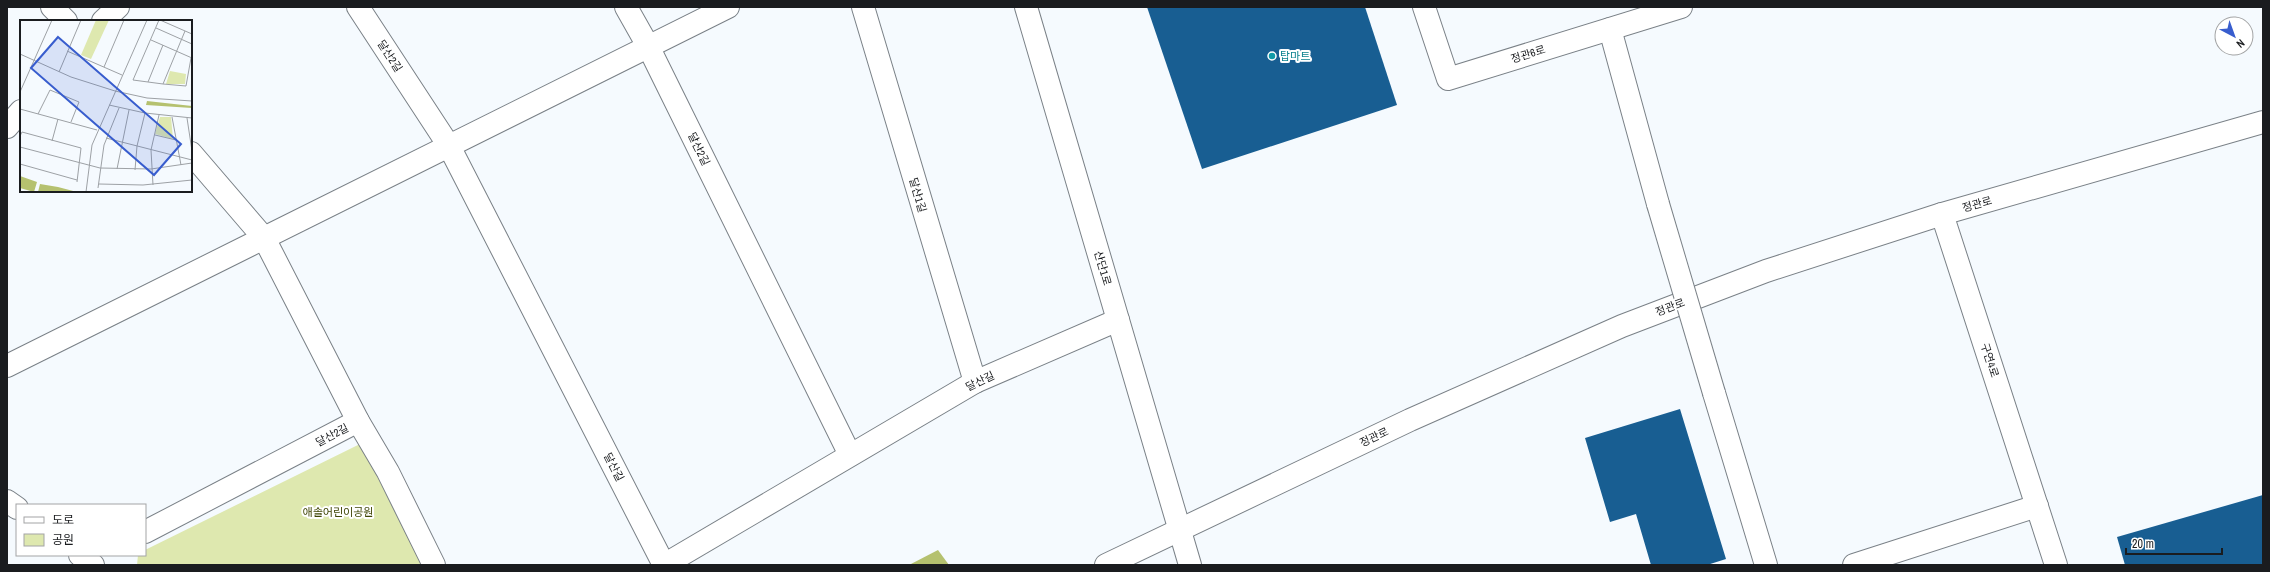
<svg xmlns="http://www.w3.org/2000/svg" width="2270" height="572" font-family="'Archivo Narrow','Noto Sans KR',sans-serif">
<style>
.green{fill:#dee8af}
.forest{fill:#b5c16f}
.building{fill:#185e92}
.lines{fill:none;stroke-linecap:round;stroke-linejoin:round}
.minor-casing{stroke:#7a8187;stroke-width:24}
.minor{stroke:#fff;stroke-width:22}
.minor-bridge-casing{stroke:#7a8187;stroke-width:24;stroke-linecap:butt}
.minor-bridge{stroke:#fff;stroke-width:22}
.culture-dot{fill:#0f9aa8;stroke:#fff;stroke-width:1.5}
.labels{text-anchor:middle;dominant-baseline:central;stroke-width:4;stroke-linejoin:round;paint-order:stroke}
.street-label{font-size:11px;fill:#1a1c1f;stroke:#fff}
.culture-label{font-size:11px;fill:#0d838f;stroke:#fff;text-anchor:start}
.park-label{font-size:11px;fill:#3f4504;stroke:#fff}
.inset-road{fill:none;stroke:#9da1a5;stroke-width:1}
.view{fill:#385dce;fill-opacity:0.15;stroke:#385dce;stroke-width:2}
.inset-edge{fill:none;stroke:#1a1c1f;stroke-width:2}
</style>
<rect width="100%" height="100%" fill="#f5fafe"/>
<path class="green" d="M362,443L424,565H137L138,555H145V550Z"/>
<path class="forest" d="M938,550L949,565H909Z"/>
<g class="building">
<path d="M1147,7H1365L1397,105L1202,169Z"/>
<path d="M1680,409L1726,559L1707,565H1651L1636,514L1610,522L1585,438Z"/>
<path d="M2263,495V565H2125L2117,537Z"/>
</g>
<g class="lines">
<g class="minor-casing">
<g id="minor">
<path d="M52,7L66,21"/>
<path d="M358,7L449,146L664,565"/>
<path d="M626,7L648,46L850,455"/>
<path d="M863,7L975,382"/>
<path d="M1026,7L1190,565"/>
<path d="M1424,7L1448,79L1681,7"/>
<path d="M103,21L118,7"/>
<path d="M1610,29L1658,204"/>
<path d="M7,127L21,111"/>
<path d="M191,153L264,238L358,421L388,472L434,565"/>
<path d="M1942,214L2056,565"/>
<path d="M7,366L728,7"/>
<path d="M1714,393L1766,565"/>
<path d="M7,501L17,508"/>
<path d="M145,532L358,421"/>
<path d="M80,555L93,565"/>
<path d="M664,565L975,382L1118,320"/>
<path d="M1106,565L1410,420L1622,326L1766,271L1942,214L2263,122"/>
<path d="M1854,565L2037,506"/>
</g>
</g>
<use href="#minor" class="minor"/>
<g class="minor-bridge-casing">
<path id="minor-bridge" d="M1658,204L1714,393"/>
</g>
<use href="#minor-bridge" class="minor-bridge"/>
</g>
<circle class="culture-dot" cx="1272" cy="56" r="4"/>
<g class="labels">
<g class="street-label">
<text transform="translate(1528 54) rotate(-17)">정관6로</text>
<text transform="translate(390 56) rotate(57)">달산2길</text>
<text transform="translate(699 149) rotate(64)">달산2길</text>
<text transform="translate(918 195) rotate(74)">달산1길</text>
<text transform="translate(1977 204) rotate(-16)">정관로</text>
<text transform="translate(1103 268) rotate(74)">산단1로</text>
<text transform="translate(1670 307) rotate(-21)">정관로</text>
<text transform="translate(1990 360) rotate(72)">구연4로</text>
<text transform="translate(980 381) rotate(-26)">달산길</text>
<text transform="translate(332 435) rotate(-28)">달산2길</text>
<text transform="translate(1374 437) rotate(-25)">정관로</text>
<text transform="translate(614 467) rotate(63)">달산길</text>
</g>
<g class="culture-label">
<text x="1280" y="56">탑마트</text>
</g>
<g class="park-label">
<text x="338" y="512">애솔어린이공원</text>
</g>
</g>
<g transform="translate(20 20)">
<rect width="172" height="172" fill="#f5fafe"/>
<path d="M76,0H89L71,39L61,35ZM150,51L166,54L165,64H146ZM140,97H151L153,119L135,114Z" fill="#dee8af"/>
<path d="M127,81L172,86V88L126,85ZM0,156L17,162L14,172L0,168ZM20,164L38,167L57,172H18Z" fill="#b5c16f"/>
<path class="inset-road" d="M139,0L113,60L128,62L143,25M140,0L172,14M136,8L172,24M131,20L172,38M47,31L102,55M0,34L51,57L95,71L127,78L172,81M84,47L104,0M39,52L61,0M128,62L143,64L165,11M143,64L166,66L171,38M0,72L32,0M89,85L125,93L172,98M0,89L77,110M18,94L30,70L59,82L51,102M152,97L161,145M167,98L172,131M135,115L156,120M0,116L2,112L61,128L57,162M86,118L172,140M32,121L38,99M0,127L80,148L131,149L172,143M0,144L57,160M97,149L109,90M115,150L117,126L125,93M79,164L123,165L172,160M133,165L131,130L139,95M78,168L84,125L99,88M66,172L72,125L127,0"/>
<path class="view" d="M38,17L161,124L134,155L11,48Z"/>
<rect width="172" height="172" class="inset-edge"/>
</g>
<rect width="2270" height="572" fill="none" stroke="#1a1c1f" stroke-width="16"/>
<rect x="16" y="504" width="130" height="52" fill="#ffffff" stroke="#a3a4a5"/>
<rect x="24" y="517" width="20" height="6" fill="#ffffff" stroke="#a3a4a5"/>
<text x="52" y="524" font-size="12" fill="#1a1c1f">도로</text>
<rect x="24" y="534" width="20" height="12" fill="#dee8af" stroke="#a3a4a5"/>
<text x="52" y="544" font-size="12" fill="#1a1c1f">공원</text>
<g transform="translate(2234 36) rotate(139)"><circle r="19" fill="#ffffff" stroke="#a3a4a5"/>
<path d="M0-3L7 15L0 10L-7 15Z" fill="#385dce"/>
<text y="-6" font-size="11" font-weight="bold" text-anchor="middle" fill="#1a1c1f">N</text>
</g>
<path d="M2126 548v6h96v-6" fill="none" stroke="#1a1c1f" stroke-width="2"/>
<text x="2132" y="548" font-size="12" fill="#1a1c1f" stroke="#ffffff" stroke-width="3" paint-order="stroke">20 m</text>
</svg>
